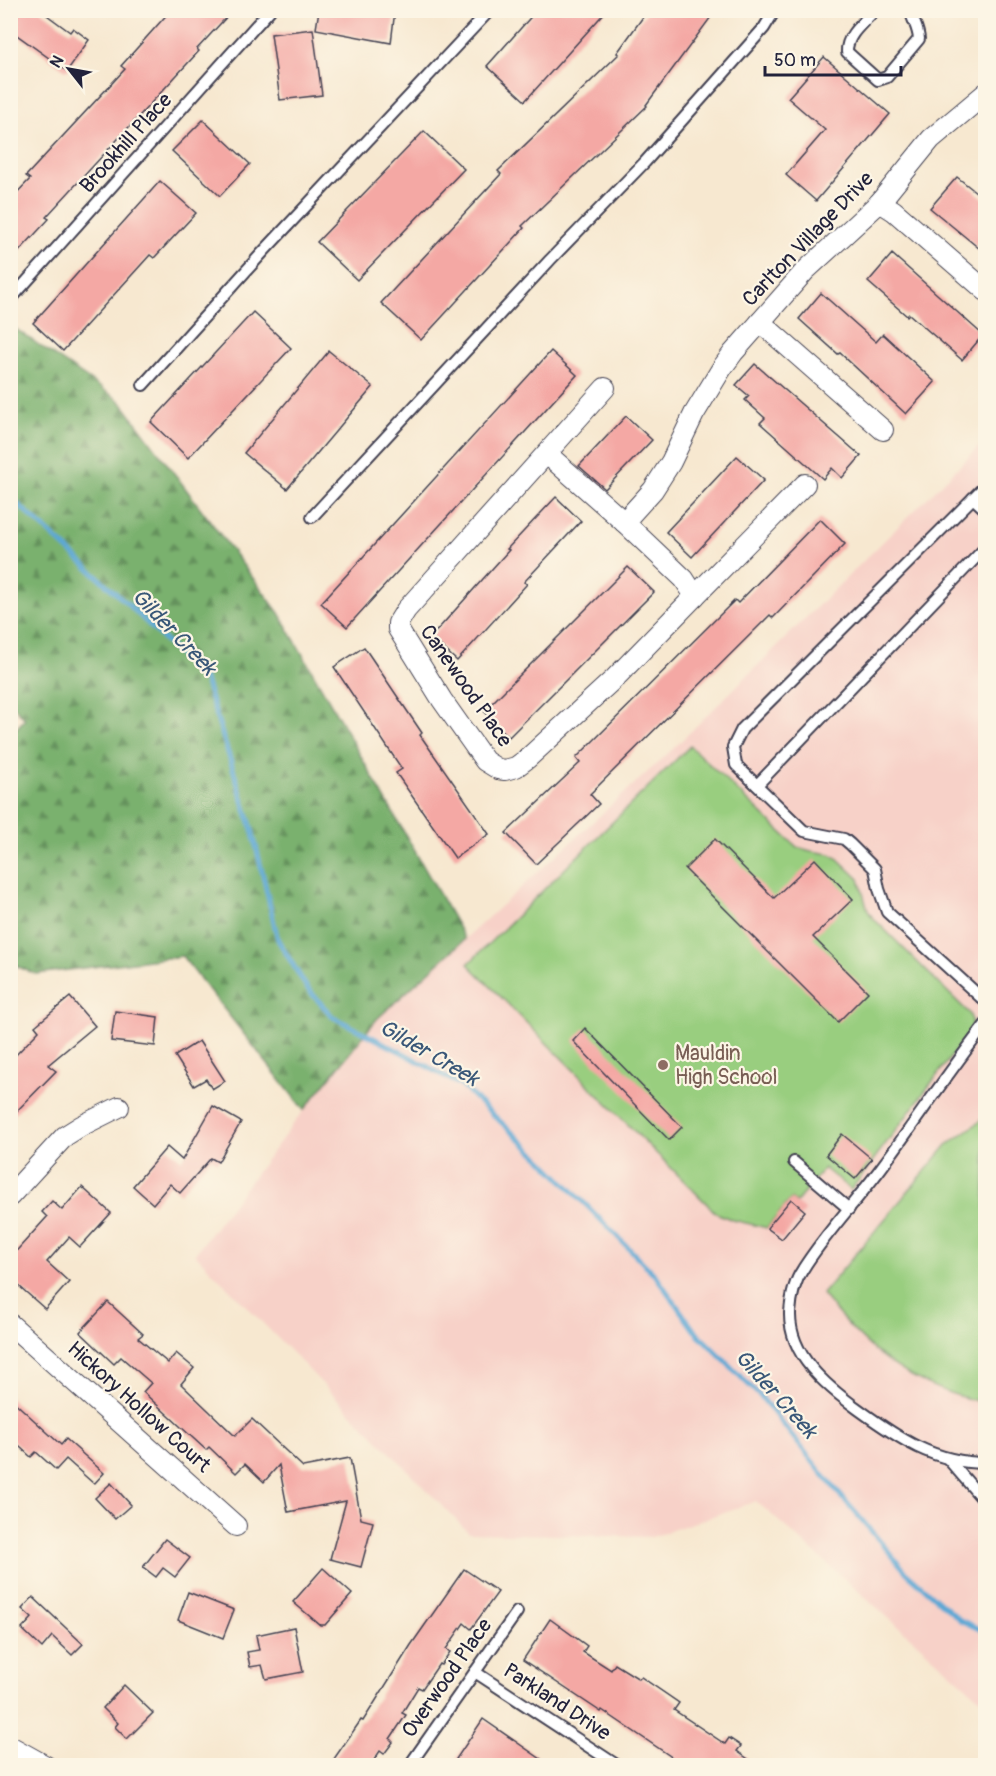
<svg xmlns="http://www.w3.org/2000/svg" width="996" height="1776" font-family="Pangolin,sans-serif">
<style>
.built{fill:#f7d1c8}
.forest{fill:url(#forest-firs);stroke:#4e6a54;stroke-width:1.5}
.park{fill:#99ce7f;stroke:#5e785d;stroke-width:1.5}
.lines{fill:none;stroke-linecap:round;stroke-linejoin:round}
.stream{stroke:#5ca7d4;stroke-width:5}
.building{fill:#f4a8a4}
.service-casing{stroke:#424051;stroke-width:14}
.minor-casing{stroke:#424051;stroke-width:22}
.service{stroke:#fff;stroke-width:10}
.minor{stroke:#fff;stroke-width:20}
.education-dot{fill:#8d6e63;stroke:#fcf5e5;stroke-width:2}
.labels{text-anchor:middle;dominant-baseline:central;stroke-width:4.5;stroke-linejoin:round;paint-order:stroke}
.street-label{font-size:21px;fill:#22223b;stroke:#fcf5e5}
.education-label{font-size:21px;fill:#785e54;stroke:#fcf5e5;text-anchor:start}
.water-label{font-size:22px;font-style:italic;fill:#395778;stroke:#fcf5e5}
</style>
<defs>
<pattern id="forest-firs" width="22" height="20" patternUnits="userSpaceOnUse" patternTransform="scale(1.5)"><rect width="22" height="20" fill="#7ab16e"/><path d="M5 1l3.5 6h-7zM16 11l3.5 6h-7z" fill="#64905c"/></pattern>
</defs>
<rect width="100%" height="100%" fill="#fcf5e5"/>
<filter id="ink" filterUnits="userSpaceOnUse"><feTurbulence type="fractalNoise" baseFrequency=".0167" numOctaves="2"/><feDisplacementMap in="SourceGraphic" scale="12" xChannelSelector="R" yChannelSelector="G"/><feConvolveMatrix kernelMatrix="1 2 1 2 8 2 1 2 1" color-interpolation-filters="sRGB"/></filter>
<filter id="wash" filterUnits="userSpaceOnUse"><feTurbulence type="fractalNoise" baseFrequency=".008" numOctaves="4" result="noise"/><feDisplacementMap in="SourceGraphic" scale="24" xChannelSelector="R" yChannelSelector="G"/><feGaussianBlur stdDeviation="1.35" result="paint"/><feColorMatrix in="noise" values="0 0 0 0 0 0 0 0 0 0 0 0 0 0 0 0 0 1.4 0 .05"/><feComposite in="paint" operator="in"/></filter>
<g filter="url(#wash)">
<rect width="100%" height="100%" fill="#f7e8d0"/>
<path class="built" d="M985,441V1703L756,1501L652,1537L469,1533L195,1254L304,1110L377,1019L674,748Z"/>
<path class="forest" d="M10,325L120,401L279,613L465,939L377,1019L304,1110L182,956L36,974L11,964V734L25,719L10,702Z"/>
<g class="park">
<path d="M690,746L797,847L811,851L830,854L836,857L859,879L868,911L873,918L969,1013C973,1021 973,1025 968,1034L851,1190L824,1168L796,1203L791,1199L767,1228L733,1220L716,1213L468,964Z"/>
<path d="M985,1118V1403C910,1386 869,1354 822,1294L947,1145Z"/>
</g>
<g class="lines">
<path class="stream" d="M10,497L131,607L205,680L252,829L278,940L307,988L333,1017L407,1055L462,1086L543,1161L656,1276L694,1330L762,1398L825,1477L907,1573L960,1620L986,1632"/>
</g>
<g id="blocks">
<g class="building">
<path d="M18,10H40L70,32L73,28L89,40L67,71L10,30V20Z"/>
<path d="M171,10H233L197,49L199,51L46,217L49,219L10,261V200L30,179L26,176L125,69L121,66Z"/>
<path d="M319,10H395L391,43L316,29Z"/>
<path d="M537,10H607L525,101L487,66Z"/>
<path d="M648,10H702L711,17L646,105L647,106L522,226L524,228L421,340L381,303L501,174L498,171L619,54L617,53Z"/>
<path d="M313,29L322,95L280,100L271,34Z"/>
<path d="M824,57L890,114L816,201L786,175L825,130L788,98Z"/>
<path d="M203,120L250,164L220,196L172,151Z"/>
<path d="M424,131L464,169L357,280L317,242Z"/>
<path d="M957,177L986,200V254L930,208Z"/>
<path d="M160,181L196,213L154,258L150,255L63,351L33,323Z"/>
<path d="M892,254L983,335L962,360L909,314L907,316L868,282Z"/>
<path d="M821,293L876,342L883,334L935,382L906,414L840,353L838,354L799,319Z"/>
<path d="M253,312L291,348L188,458L151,422Z"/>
<path d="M329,351L373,387L287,489L244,453Z"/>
<path d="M551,351L577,375L347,627L321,603Z"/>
<path d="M755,364L861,456L842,478L832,468L823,479L760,423L765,418L745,400L749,396L736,385Z"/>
<path d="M626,416L652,440L605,489L579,466Z"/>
<path d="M737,456L764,480L692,557L666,532Z"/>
<path d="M556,497L581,521L524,582L527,584L457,661L431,637L509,550L507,549Z"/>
<path d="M820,519L845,544L773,618L770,615L590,794L599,804L536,864L506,833L580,763L576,758L735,600L738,603Z"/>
<path d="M628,567L654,592L509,737L484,711Z"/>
<path d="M364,647L422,733L420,735L489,834L455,858L396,773L402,769L334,667Z"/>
<path d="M715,839L774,898L815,859L853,899L813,937L868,992L838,1022L685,869Z"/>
<path d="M70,997L95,1026L48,1065L56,1071L10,1118V1061L39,1031L35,1026Z"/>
<path d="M115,1011L158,1017L155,1046L111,1041Z"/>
<path d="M585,1028L682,1127L669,1140L573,1041Z"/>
<path d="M199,1041L225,1081L212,1089L206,1079L194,1086L175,1056Z"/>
<path d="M213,1106L241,1122L218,1162L211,1158L180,1193L170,1184L153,1204L133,1186L167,1147L182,1160Z"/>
<path d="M842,1134L872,1159L855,1179L826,1155Z"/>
<path d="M82,1187L111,1213L80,1247L69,1237L47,1262L69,1282L45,1309L10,1278V1258L47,1217L42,1212L52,1201L62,1210Z"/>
<path d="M791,1199L805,1211L782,1239L767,1228Z"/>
<path d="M108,1302L143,1334L138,1338L168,1363L176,1353L194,1368L181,1384L235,1436L252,1419L303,1467L350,1458L361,1519L373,1522L361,1567L330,1559L346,1501L288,1512L279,1465L264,1482L245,1464L236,1473L209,1447L206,1450L143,1392L151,1383L121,1357L114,1364L80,1332Z"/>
<path d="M10,1398L61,1445L66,1439L104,1473L94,1484L66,1459L56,1470L36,1452L31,1457L10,1438Z"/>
<path d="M111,1483L131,1505L115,1519L95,1498Z"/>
<path d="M165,1539L190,1558L175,1577L163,1568L156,1577L143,1567Z"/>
<path d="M323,1568L352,1594L325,1625H320L293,1602Z"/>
<path d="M464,1569L498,1592L471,1629L464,1623L446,1649L450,1652L441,1665L439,1664L422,1689L418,1687L402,1713L406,1715L390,1739L393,1742L384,1754L380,1751L370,1766H329L361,1720L363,1721L411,1645Z"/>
<path d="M188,1592L234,1610L223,1638L178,1620Z"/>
<path d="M33,1597L83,1644L72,1655L52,1636L42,1648L22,1629L32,1618L22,1609Z"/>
<path d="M550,1619L587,1646L583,1652L611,1670L615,1664L639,1679L641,1677L679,1703L674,1710L725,1744L729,1738L741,1746L737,1751L758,1766H685L602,1710L601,1712L523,1660Z"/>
<path d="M294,1627L303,1672L266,1679L262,1665L250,1667L247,1652L259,1650L256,1635Z"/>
<path d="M124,1685L153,1713L127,1739L115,1727L118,1723L103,1708Z"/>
<path d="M483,1719L551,1766H465L456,1759Z"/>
</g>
</g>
</g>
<g filter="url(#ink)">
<use href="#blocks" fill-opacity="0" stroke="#424051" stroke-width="1.5"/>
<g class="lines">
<g class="service-casing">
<g id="service">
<path d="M875,10C864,22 846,35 847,52L878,80L887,77L919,39C918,28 914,23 911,13L912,10"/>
<path d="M10,300L270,10"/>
<path d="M143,385L264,251L490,10"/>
<path d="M986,485L742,729L733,747L736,765L804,831L844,839L850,844L875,869L879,889L887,912L986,1002"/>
<path d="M973,498L986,510"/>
<path d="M312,517L550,260L645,162L764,28L775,10"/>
<path d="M757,785L986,547"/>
<path d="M986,1024C950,1070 918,1118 884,1164C858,1200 826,1232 803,1269C794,1282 791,1297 790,1313C789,1355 826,1386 858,1409C898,1438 934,1463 986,1463"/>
<path d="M794,1162L849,1209"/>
<path d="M948,1459L986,1503"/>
<path d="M475,1672L618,1766"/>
<path d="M409,1766L517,1612"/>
</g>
</g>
<g class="minor-casing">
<g id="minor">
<path d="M880,202L894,211L986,291"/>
<path d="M760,322L883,430"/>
<path d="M547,454L624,522L684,579L695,596L615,678L528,758L516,767L505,770L498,769L485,761L442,700L398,629V623L406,610L605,388"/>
<path d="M624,522L653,490L671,462L694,414L722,368L733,353L805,271L880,202L931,139L986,93"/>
<path d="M695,596L805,484"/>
<path d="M10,1196L65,1136L81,1126L119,1107"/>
<path d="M10,1324L236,1526"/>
<path d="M10,1746L46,1766"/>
</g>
</g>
<use href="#service" class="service"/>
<use href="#minor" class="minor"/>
</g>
</g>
<circle class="education-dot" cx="663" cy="1065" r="6"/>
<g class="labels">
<g class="street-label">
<text transform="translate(126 143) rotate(-48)">Brookhill Place</text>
<text transform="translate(808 239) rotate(-46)">Carlton Village Drive</text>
<text transform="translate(466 686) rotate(55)">Canewood Place</text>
<text transform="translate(139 1407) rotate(42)">Hickory Hollow Court</text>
<text transform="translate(447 1678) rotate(-55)">Overwood Place</text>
<text transform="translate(557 1702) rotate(33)">Parkland Drive</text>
</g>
<g class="education-label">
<text x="675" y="1053">Mauldin<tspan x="675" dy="24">High School</tspan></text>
</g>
<g class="water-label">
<text transform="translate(174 632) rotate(46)">Gilder Creek</text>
<text transform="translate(429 1053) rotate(30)">Gilder Creek</text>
<text transform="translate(776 1394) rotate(48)">Gilder Creek</text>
</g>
</g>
<rect width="996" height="1776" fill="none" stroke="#fcf5e5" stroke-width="36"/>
<g transform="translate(69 69) rotate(301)" stroke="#fcf5e5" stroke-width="4.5" paint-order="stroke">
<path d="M0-4.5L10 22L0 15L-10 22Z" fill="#22223b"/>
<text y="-9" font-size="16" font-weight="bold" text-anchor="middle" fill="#22223b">N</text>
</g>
<path d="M765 66v9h136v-9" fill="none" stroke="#22223b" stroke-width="3"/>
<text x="774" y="66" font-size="18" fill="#22223b" stroke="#fcf5e5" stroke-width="4.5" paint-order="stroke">50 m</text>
</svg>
